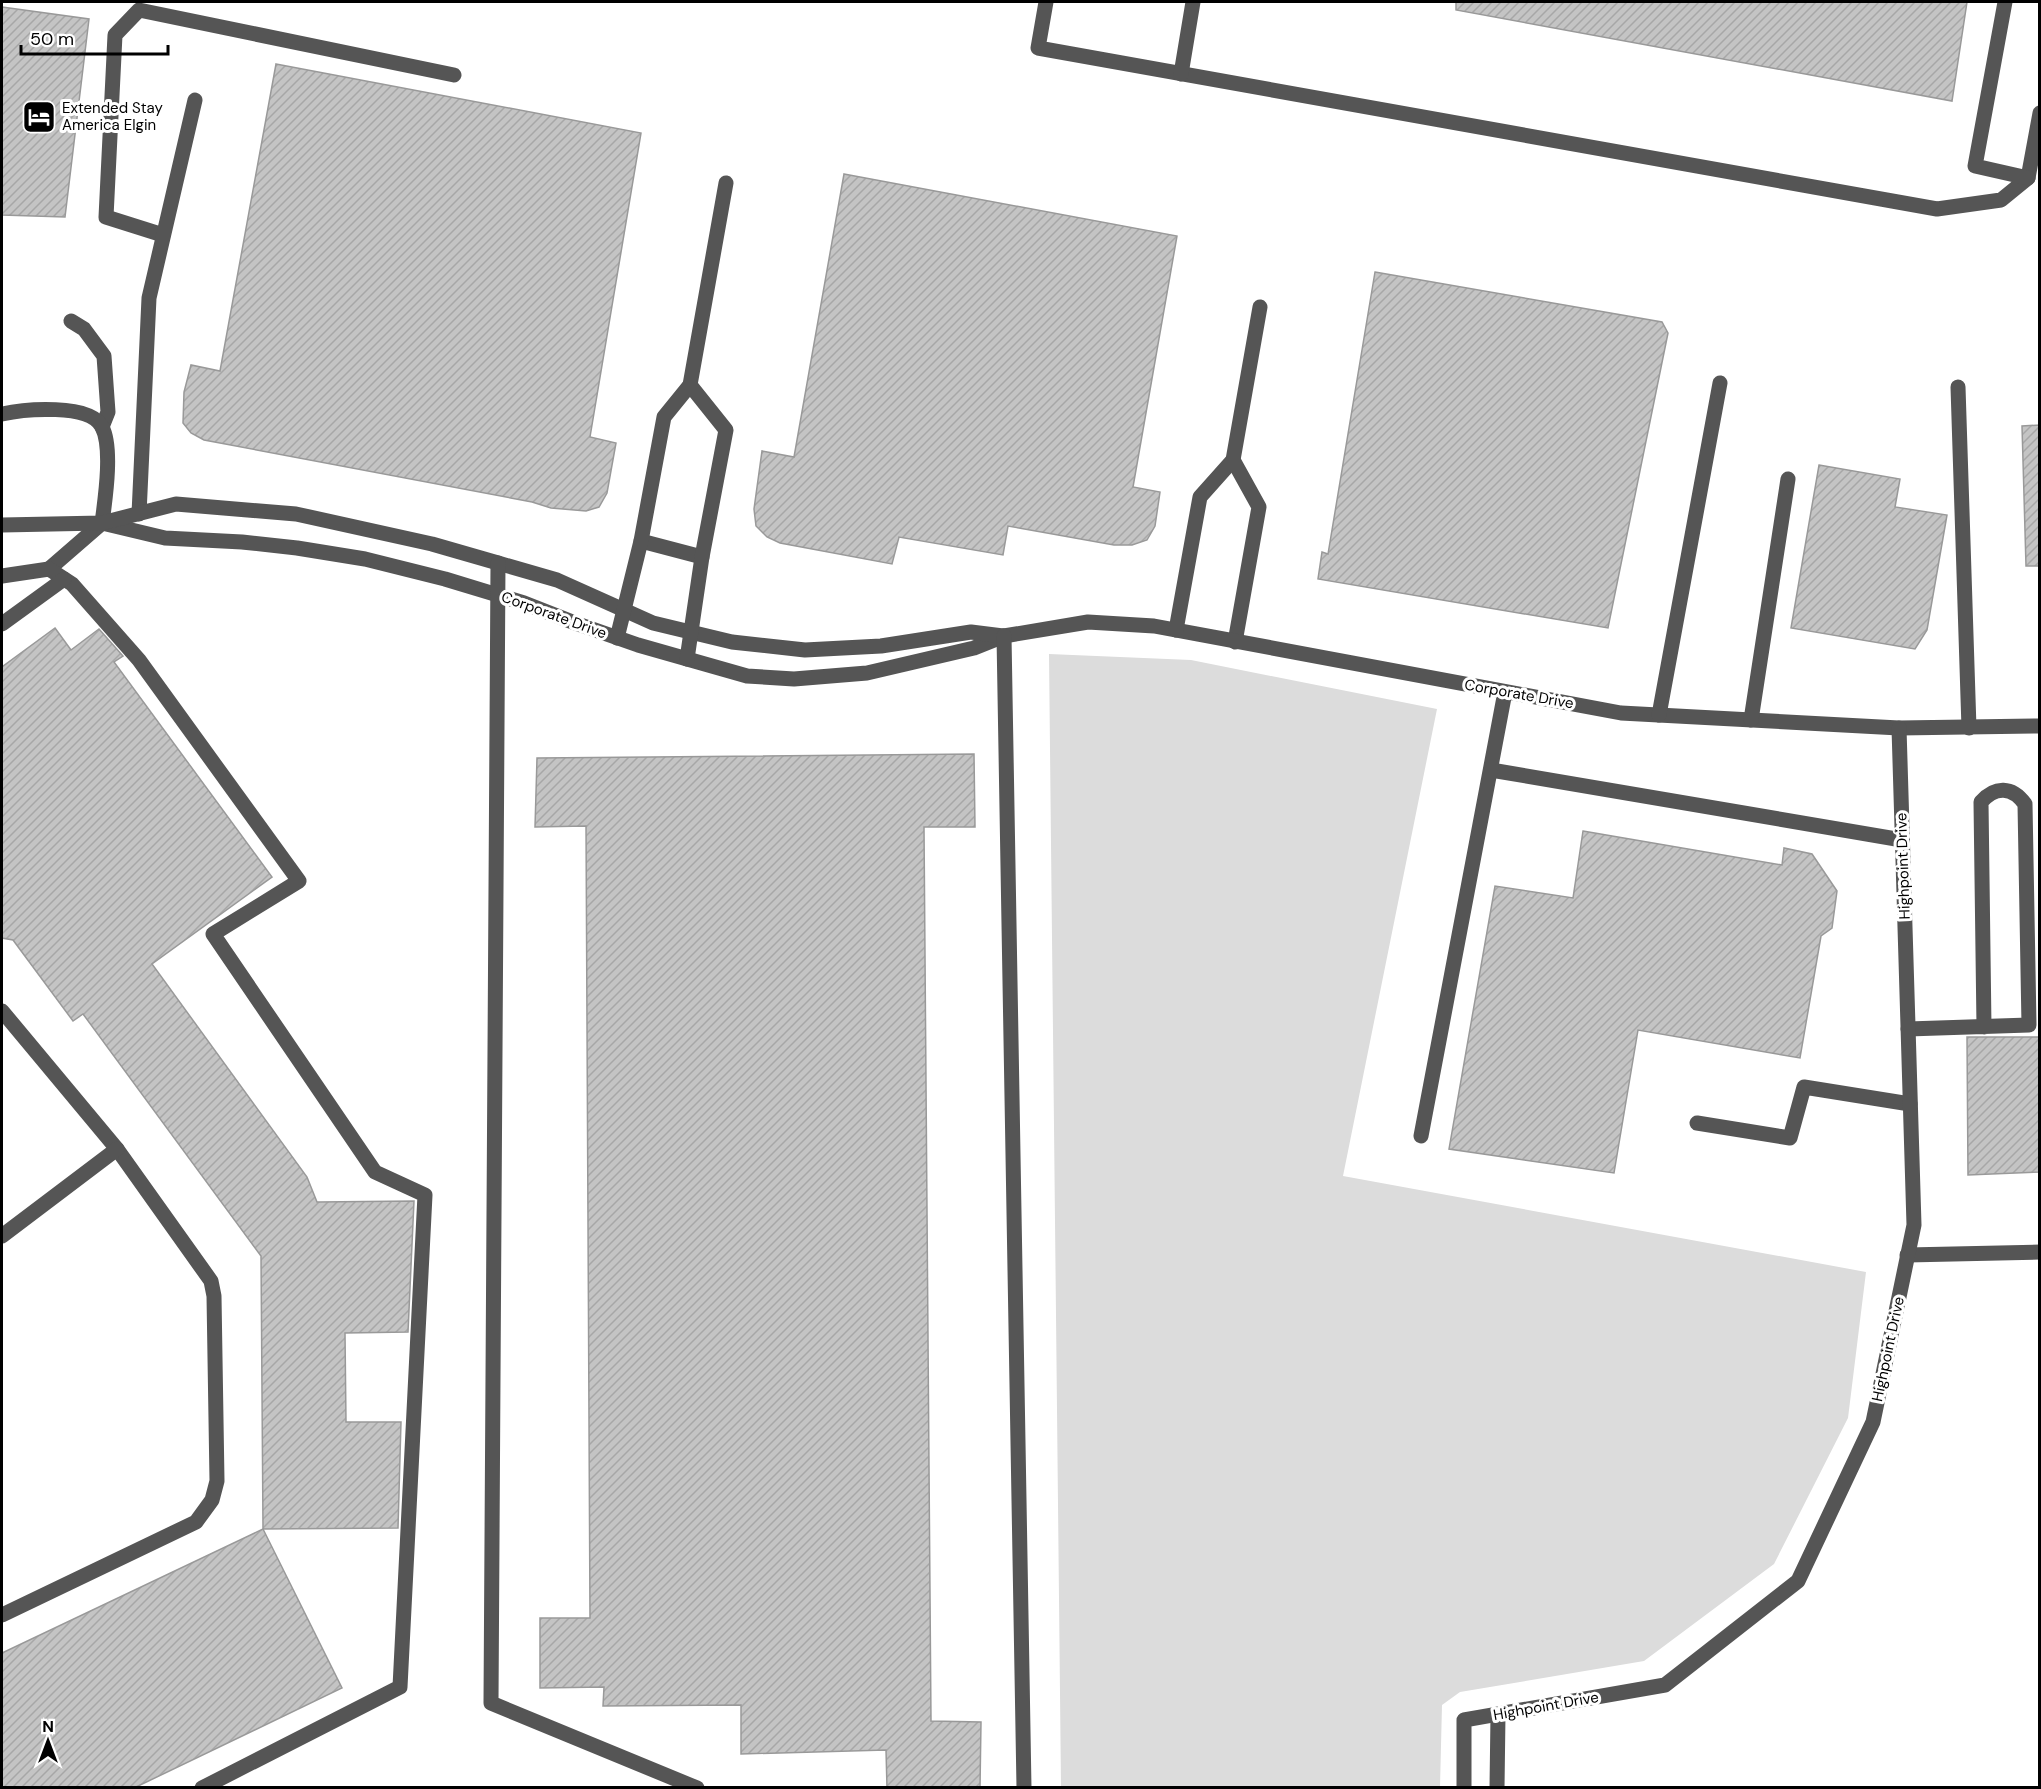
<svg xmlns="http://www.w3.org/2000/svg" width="2041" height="1789" font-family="'DM Sans',sans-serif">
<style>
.green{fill:#dcdcdc}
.building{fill:url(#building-hatch);stroke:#999;stroke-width:1.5}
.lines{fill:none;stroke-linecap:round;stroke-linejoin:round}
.minor{stroke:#555;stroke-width:15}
.labels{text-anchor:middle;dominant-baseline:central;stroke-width:6;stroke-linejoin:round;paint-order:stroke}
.poi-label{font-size:15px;fill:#000;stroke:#fff;text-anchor:start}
.street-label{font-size:15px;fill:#000;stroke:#fff}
</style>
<defs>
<pattern id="building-hatch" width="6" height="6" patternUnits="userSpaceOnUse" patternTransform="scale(1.5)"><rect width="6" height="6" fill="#c4c4c4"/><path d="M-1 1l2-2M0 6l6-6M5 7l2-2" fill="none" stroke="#a7a7a7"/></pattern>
</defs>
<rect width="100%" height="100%" fill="#fff"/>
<path class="green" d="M1049,654L1191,660L1437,709L1343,1176L1866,1272L1848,1418L1774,1564L1644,1661L1460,1692L1442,1705L1440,1787H1061Z"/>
<g class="building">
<path d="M1456,2H1967L1952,101L1456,10Z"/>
<path d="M2,7L89,19L65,217L2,215Z"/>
<path d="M276,64L641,133L590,437L616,443L607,493L599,507L586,511L551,508L532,502L204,440L191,433L183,423L184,392L191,365L220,371Z"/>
<path d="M844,174L1177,236L1133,487L1160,492L1155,526L1147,540L1132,545H1114L1008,526L1003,555L899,537L892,564L780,543L767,537L756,526L754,509L762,451L794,457Z"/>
<path d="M1375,272L1662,322L1668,333L1608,628L1318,579L1322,552L1328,554Z"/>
<path d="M2040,425V566H2026L2022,426Z"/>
<path d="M1819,465L1900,479L1895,507L1947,515L1927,630L1915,649L1791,628Z"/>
<path d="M55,628L71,650L99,629L123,656L114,662L272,877L152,964L307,1177L317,1202L414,1201L408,1332L345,1333L346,1422H401L398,1528L263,1529L261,1256L83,1014L73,1021L13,940L2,938V667Z"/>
<path d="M974,754L975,827H924L931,1721L981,1722L980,1788H887L886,1750L741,1754V1705L603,1706L604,1687L540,1688V1618H590L586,826L535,827L537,758Z"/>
<path d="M1583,831L1782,865L1784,848L1812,854L1837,891L1832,928L1821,936L1800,1058L1638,1030L1614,1173L1449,1149L1495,886L1573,898Z"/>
<path d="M1967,1037H2040V1172L1968,1175Z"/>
<path d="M263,1529L342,1688L134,1788H2V1653Z"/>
</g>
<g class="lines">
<g class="minor">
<path d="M1046,2L1038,48L1937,209L2001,200L2028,178L2040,113"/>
<path d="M2005,2L1975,166L2028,178"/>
<path d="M1181,74L1193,2"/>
<path d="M163,235L106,217L115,35L139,10L454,75"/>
<path d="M71,321L84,329L104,356L108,412L102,427"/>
<path d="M1958,387L1969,728"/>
<path d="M2,414C24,409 90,403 102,427C113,448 105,500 102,523L49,569"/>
<path d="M1233,460L1259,507L1235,642"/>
<path d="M139,514L149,298L195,100"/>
<path d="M102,523L165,538L242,542L297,548L365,559L445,579L524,603L575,623L638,645L747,676L794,679L867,673L974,648L1004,636L1088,622L1154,626L1621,713L1899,728L2040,726"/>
<path d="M2,525L102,523L176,504L296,514L432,544L498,563L557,580L653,623L732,642L805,650L881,646L971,632L1003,636"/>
<path d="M641,541L702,557"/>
<path d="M498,563L491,1703L697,1788"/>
<path d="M2,576L49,569L72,584L139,660L299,881L213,934L375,1172L425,1195L400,1687L202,1788"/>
<path d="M2,624L64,579"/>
<path d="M1176,630L1200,497L1233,460L1260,307"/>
<path d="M1004,636L1024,1788"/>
<path d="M617,638L641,541L664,417L690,385"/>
<path d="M687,659L702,557L726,430L690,385L726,183"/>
<path d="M1659,715L1720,383"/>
<path d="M1751,720L1788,479"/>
<path d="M1491,770L1902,840"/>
<path d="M2,1011L117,1149L211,1281L214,1296L217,1481L212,1500L196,1522L2,1615"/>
<path d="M1908,1029L2029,1025L2025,804C2012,786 1995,786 1981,802L1984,1027"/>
<path d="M1697,1123L1790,1138L1804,1087L1910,1104"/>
<path d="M1421,1136L1505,692"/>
<path d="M2,1236L117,1149"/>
<path d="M1907,1255L2040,1252"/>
<path d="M1464,1788V1720L1665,1685L1798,1581L1873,1422L1914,1225L1899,728"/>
<path d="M1497,1788L1498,1715"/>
</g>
</g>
<defs>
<g id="hotel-square" transform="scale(1.725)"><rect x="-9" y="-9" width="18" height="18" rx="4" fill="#000" stroke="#fff"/><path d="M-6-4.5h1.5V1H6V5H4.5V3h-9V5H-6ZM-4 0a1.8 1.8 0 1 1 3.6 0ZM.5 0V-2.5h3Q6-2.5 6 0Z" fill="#fff"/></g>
</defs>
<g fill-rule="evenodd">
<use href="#hotel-square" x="39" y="117"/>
</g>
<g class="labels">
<g class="poi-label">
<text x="62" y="108">Extended Stay<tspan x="62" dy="17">America Elgin</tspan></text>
</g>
<g class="street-label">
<text transform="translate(554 615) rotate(20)">Corporate Drive</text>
<text transform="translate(1519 694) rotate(10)">Corporate Drive</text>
<text transform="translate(1903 866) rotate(-92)">Highpoint Drive</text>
<text transform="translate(1888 1349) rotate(-78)">Highpoint Drive</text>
<text transform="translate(1546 1706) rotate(-10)">Highpoint Drive</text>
</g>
</g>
<rect width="2041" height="1789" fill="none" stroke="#000000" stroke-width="6"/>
<g transform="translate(48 1741)" stroke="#ffffff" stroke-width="4.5" paint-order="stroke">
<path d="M0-4.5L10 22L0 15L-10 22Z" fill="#000000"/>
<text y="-9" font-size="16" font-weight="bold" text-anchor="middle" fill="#000000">N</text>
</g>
<path d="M21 45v9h147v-9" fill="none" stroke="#000000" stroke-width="3"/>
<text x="30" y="45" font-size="18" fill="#000000" stroke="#ffffff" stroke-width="4.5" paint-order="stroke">50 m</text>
</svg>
